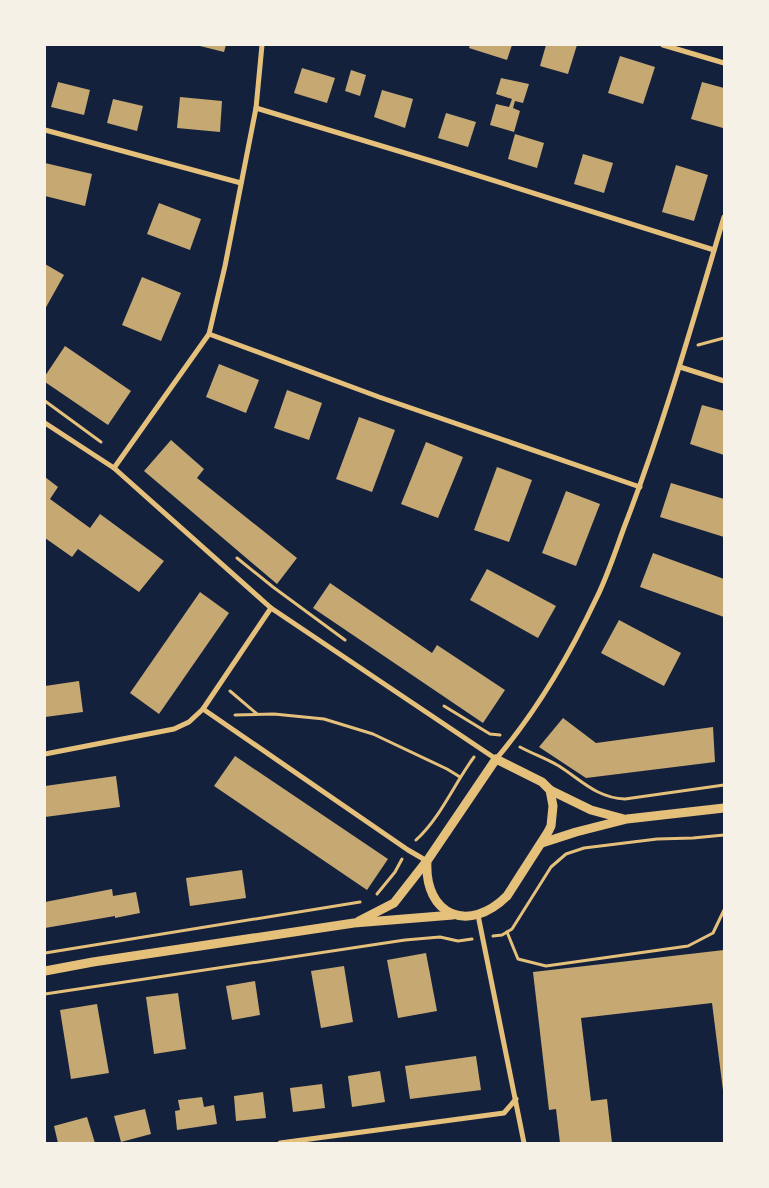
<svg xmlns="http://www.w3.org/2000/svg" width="769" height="1188" font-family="Lato,sans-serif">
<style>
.building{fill:#c6a872}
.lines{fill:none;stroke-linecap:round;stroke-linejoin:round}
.path{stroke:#e5c07b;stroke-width:3}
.minor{stroke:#e5c07b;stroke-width:5}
.tertiary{stroke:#e5c07b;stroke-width:9}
</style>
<rect width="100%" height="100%" fill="#14213d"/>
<g class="building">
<path d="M196,45H226L224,52Z"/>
<path d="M470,45H512L507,60L469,48Z"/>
<path d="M546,45H577L568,74L540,66Z"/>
<path d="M620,56L655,67L643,104L608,93Z"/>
<path d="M302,68L335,78L327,103L294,93Z"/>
<path d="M351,70L366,75L360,96L345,91Z"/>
<path d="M501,78L529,84L523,103L515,101L513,108L520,111L514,132L490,125L496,104L509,107L512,99L496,94Z"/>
<path d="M58,82L90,90L84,115L51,107Z"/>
<path d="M702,82L724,88L723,128L691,119Z"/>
<path d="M382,90L413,99L405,128L374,117Z"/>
<path d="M180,97L222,101L220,132L177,128Z"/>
<path d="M113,99L143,106L137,131L107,123Z"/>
<path d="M446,113L476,122L468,147L438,138Z"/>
<path d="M515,134L544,143L537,168L508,159Z"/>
<path d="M583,154L613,163L604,193L574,184Z"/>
<path d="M45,163L92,174L85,206L45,196Z"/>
<path d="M676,165L708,175L694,221L662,212Z"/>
<path d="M159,203L201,219L190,250L147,234Z"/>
<path d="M45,264L64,275L45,309Z"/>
<path d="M142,277L181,293L161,341L122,325Z"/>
<path d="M65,346L131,391L108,425L45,382V376Z"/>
<path d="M219,364L259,380L246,413L206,397Z"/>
<path d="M287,390L322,403L309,440L274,428Z"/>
<path d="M702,405L724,411V455L690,444Z"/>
<path d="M359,417L395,430L372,492L336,479Z"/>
<path d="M171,440L204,469L197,478L297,558L277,584L144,471Z"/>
<path d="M426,442L463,457L438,518L401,504Z"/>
<path d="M497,467L532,480L509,542L474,530Z"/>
<path d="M45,477L58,487L50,499L90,528L100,514L164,561L139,592L78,549L72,557L45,538Z"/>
<path d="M671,483L724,499V537L660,517Z"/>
<path d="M566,491L600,504L576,566L542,553Z"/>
<path d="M653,553L724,579V617L640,587Z"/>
<path d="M487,569L556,606L538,638L470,600Z"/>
<path d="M330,583L432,653L437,645L505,690L483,723L313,608Z"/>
<path d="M200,592L229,613L159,714L130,693Z"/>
<path d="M619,620L681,653L664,686L601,653Z"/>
<path d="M79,681L83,712L45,717V686Z"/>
<path d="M563,718L596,743L713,727L715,762L586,778L539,747Z"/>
<path d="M235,756L388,859L367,890L214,786Z"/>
<path d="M116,776L120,807L45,817V786Z"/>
<path d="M242,870L246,898L190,906L186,878Z"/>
<path d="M112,889L113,896L136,892L140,913L115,918V916L45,928V902Z"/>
<path d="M724,950V1098L712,1003L581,1018L591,1101L607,1099L612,1143H560L556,1109L549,1110L533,972Z"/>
<path d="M426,953L437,1011L398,1018L387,960Z"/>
<path d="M344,966L353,1022L321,1028L311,971Z"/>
<path d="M255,981L260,1015L232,1020L226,986Z"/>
<path d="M178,993L186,1049L154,1054L146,997Z"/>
<path d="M97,1004L109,1073L71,1079L60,1010Z"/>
<path d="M476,1056L481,1090L410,1099L405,1066Z"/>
<path d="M380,1071L385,1102L352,1107L348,1076Z"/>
<path d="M322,1084L325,1108L293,1112L290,1088Z"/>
<path d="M263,1092L266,1118L236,1121L234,1096Z"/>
<path d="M202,1097L204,1107L214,1105L217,1124L177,1130L175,1111L180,1110L178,1100Z"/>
<path d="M145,1109L151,1134L121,1142L114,1116Z"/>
<path d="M87,1117L95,1143H58L54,1126Z"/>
</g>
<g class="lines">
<g class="path">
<path d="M698,345L724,338"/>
<path d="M45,401L101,442"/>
<path d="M237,558L273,587L345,640"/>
<path d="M230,691L257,714"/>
<path d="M444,706L490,734L500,735"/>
<path d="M235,715L274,714L324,719L373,734L447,769L460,777"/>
<path d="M520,747C533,754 547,759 559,766C581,780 597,798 625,799L724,785"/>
<path d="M416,840C441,817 454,784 474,757"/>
<path d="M377,894L395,872L402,859"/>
<path d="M507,932L518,959L546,966L688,946L713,933L724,910"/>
<path d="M493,936L502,935L512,929L551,867L566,854L584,848L657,839L693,838L724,835"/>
<path d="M45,953L360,902"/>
<path d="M45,994L405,940L440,937L458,941L472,939"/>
</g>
<g class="minor">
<path d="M663,45L724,63"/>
<path d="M256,108L438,163L714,250"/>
<path d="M45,130L241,183"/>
<path d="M209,334L379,397L640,487"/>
<path d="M680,367L724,381"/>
<path d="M45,423L114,468L271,608L496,759C537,711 569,656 596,599C608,575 616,549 625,525C664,424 693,321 724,217"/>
<path d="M114,468L209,334L225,266L256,108L262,45"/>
<path d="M203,709L408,850L427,861"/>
<path d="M45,754L174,729L189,722L203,709L271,608"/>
<path d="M478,915L524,1143"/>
<path d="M280,1143L504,1113L516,1099"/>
</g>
<g class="tertiary">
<path d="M496,759L542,782L550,790L553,806L551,826L548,832L507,896C469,934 424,916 427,861Z"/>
<path d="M550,790L591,810L624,819"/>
<path d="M542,843L576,832L627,819L724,808"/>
<path d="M359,921L394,903L426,862"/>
<path d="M45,971L93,962L354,923L453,915"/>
</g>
</g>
<rect width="769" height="1188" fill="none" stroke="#f6f1e7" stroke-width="92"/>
</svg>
